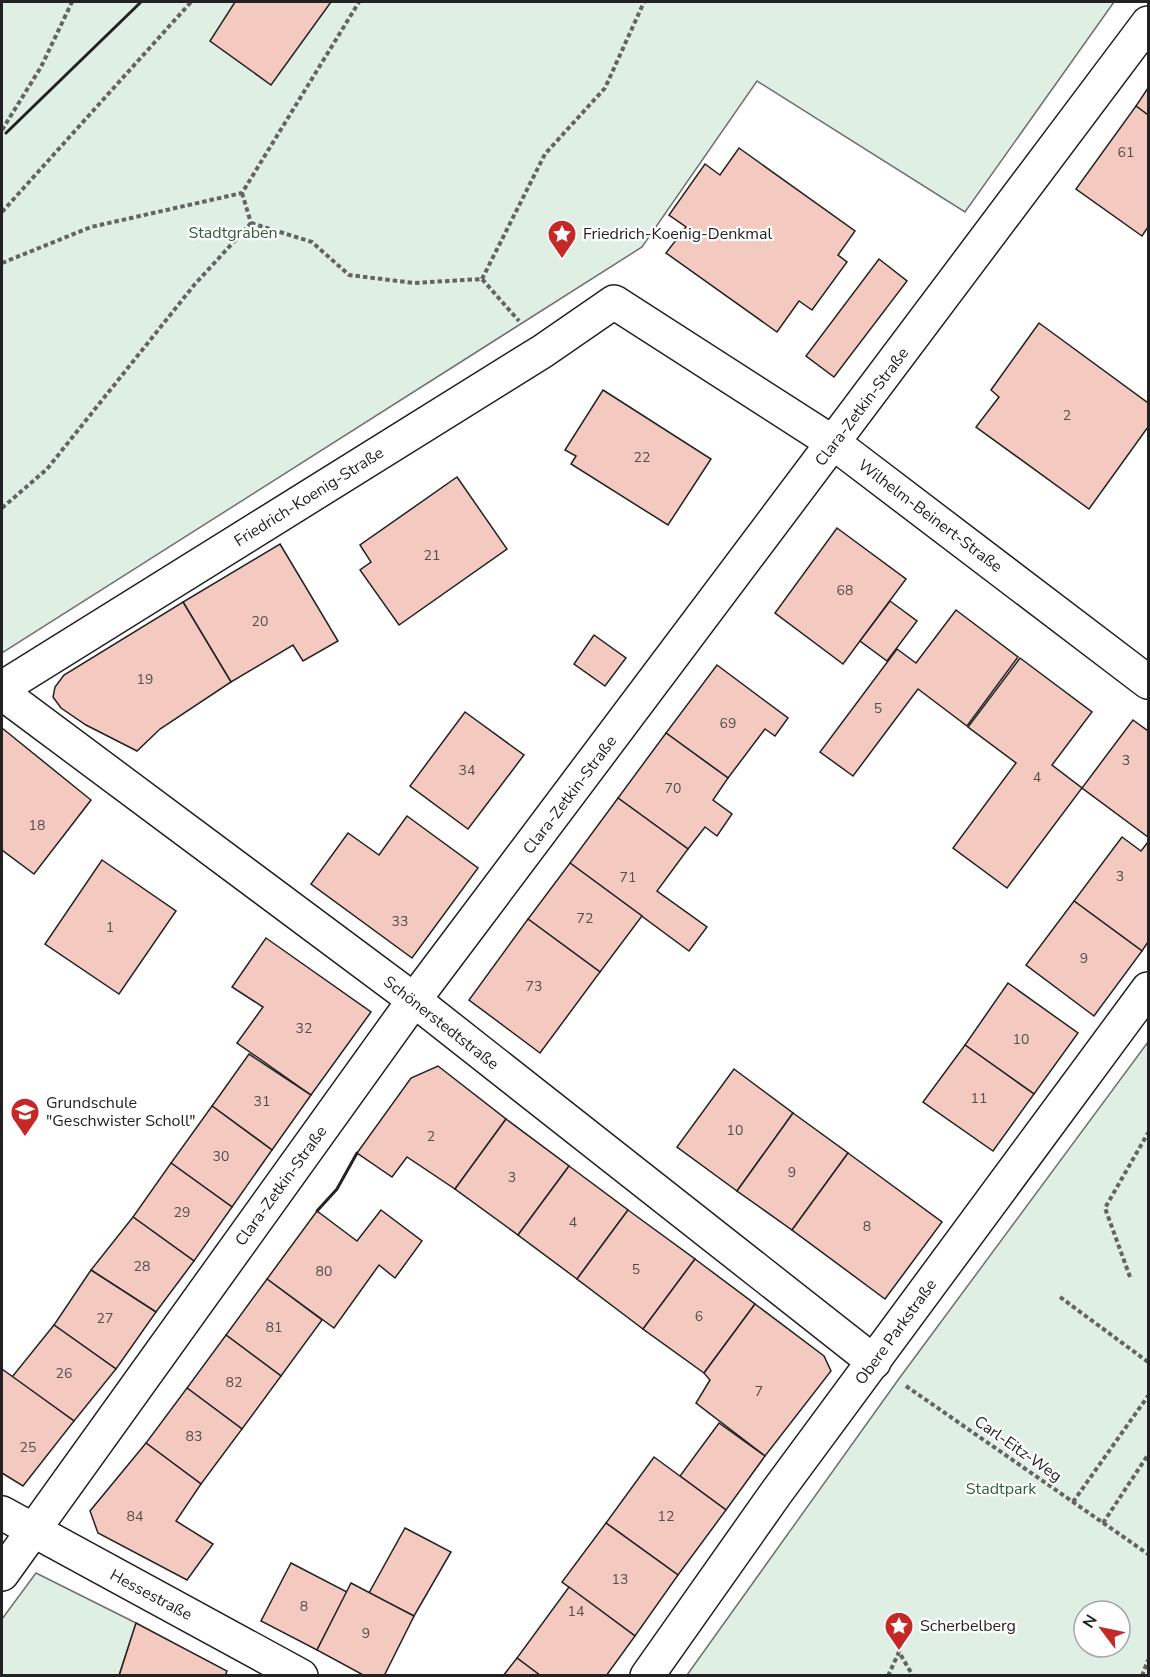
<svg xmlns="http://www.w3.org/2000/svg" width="1150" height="1677" font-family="'Nunito Sans',sans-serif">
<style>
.green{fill:#e0efe3;stroke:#6f6f6f;stroke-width:1.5;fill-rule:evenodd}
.building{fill:#f3c9c0;stroke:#222;stroke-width:1.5}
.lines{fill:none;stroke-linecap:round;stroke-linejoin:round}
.minor-casing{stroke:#222;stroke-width:36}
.path{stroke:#646464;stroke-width:4;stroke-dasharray:4.5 3;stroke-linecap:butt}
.minor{stroke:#fff;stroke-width:33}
.wall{stroke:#222;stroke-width:3}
.labels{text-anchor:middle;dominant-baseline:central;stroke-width:4.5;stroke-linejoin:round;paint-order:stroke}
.number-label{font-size:14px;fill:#564c4a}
.park-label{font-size:16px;fill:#2f5e38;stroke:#fff}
.poi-label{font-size:16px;fill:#222;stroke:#fff;text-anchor:start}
.street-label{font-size:16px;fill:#222;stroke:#fff}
</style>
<rect width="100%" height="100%" fill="#fff"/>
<g class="green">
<path d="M2,2H1114L965,212L757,81L642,247L2,653Z"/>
<path d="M1148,1042V1675H687L898,1380ZM1084,1611H1120V1647H1084Z"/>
<path d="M36,1573L136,1623L119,1675L2,1676V1619Z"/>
</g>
<g class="building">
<path d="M235,2H331L271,85L210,41Z"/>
<path d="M1148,88V115L1136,106Z"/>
<path d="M1136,106L1148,115V227L1142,236L1076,189Z"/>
<path d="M739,148L855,231L838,255L847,262L812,310L799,301L777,332L666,253L686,227L669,215L705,164L720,175Z"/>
<path d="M879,259L907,281L834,377L806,356Z"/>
<path d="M1039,323L1148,403V427L1089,509L976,427L999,397L991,390Z"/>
<path d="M603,390L711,459L668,525L571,464L576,456L565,450Z"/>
<path d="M457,477L507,549L399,625L360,570L371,562L360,545Z"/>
<path d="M837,528L906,579L843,664L775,613Z"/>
<path d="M280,544L338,641L303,661L293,645L231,682L183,602Z"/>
<path d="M890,601L917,621L887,661L860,641Z"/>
<path d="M183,602L231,682L160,729L137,751L86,725L61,708L53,697L55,687L64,675Z"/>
<path d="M956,610L1018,657L967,726L918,689L853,776L820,752L897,649L916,663Z"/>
<path d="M594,635L626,658L605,686L574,664Z"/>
<path d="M1020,658L1092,712L1052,765L1082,788L1007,888L953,848L1016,763L968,727Z"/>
<path d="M717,665L788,718L775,736L765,729L728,778L666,733Z"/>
<path d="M465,712L524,755L468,829L410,786Z"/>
<path d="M1133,720L1148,731V837L1082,788Z"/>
<path d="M2,728L91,800L34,874L2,850Z"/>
<path d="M666,733L728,778L713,800L732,814L717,836L705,827L688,849L618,798Z"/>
<path d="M618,798L688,849L657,891L707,927L689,951L570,863Z"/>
<path d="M407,816L478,868L412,958L311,884L348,833L379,855Z"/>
<path d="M1122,837L1141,851L1148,842V942L1142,951L1074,901Z"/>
<path d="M102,860L176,911L119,994L45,944Z"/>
<path d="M570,863L642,916L600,972L528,919Z"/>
<path d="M1074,901L1142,951L1094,1016L1026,965Z"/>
<path d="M528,919L600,972L540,1053L469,1000Z"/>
<path d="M266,938L371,1012L311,1095L237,1043L263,1007L232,987Z"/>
<path d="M1008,983L1078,1033L1034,1094L965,1045Z"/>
<path d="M965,1045L1034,1094L993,1151L923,1102Z"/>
<path d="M249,1054L311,1095L272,1150L212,1106Z"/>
<path d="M438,1066L506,1119L455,1189L407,1157L392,1177L357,1153L411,1078Z"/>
<path d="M734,1069L793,1113L737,1191L677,1147Z"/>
<path d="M212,1106L272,1150L232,1207L171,1163Z"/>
<path d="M793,1113L848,1153L792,1230L737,1191Z"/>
<path d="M506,1119L569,1166L518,1235L455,1189Z"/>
<path d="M848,1153L942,1222L885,1299L792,1230Z"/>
<path d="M171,1163L232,1207L194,1261L133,1217Z"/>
<path d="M569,1166L628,1210L577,1279L518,1235Z"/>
<path d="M381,1210L422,1241L395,1278L379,1265L334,1328L267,1279L317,1211L357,1241Z"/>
<path d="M628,1210L695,1259L643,1329L577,1279Z"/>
<path d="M133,1217L194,1261L156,1312L91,1270Z"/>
<path d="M695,1259L755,1304L704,1373L643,1329Z"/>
<path d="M91,1270L156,1312L116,1369L54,1325Z"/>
<path d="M267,1279L322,1320L281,1376L226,1335Z"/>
<path d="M755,1304L824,1356L831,1371L765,1456L696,1403L710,1380L704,1373Z"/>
<path d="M54,1325L116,1369L74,1421L12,1377Z"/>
<path d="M226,1335L281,1376L242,1429L187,1388Z"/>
<path d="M2,1369L74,1421L23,1486L2,1473Z"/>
<path d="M187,1388L242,1429L201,1484L146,1443Z"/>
<path d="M719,1423L765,1456L726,1510L680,1476Z"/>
<path d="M146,1443L201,1484L176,1521L213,1544L187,1580L98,1533L90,1511Z"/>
<path d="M654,1457L726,1510L678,1575L606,1523Z"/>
<path d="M606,1523L678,1575L635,1636L562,1582Z"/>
<path d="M405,1528L451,1552L414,1616L369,1593Z"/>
<path d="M291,1563L347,1592L317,1650L261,1621Z"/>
<path d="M351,1583L414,1616L384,1676H365L317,1650Z"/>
<path d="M569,1587L635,1636L606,1676H541L517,1658Z"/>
<path d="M136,1623L227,1671L225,1676H119Z"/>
<path d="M517,1658L541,1676H503Z"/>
</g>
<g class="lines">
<g class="minor-casing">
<g id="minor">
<path d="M2,688L543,351L614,302L835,444L1148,682"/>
<path d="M2,693L414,1000L874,1362"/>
<path d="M2,1513L301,1676"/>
<path d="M2,1574L414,1000L1148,23"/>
<path d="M647,1676L776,1493L1148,989"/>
</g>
</g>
<g class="path">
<path d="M2,130L41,67L72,2"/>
<path d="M242,193L251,223"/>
<path d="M2,212L191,2"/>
<path d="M251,223L312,242L349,275L414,283L482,279L519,321"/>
<path d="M2,263L91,227L242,193L359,2"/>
<path d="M482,279L545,154L605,88L644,2"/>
<path d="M2,508L47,469L195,284L251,223"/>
<path d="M1130,1277L1105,1208L1148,1133"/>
<path d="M1060,1297L1148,1362"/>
<path d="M906,1386L1148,1554"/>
<path d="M1073,1502L1148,1396"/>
<path d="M1103,1523L1148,1455"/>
<path d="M888,1676L899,1652L913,1676"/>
<path d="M1142,1676L1148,1660"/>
</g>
<use href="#minor" class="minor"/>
<g class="wall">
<path d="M6,133L141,2"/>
<path d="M317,1211L337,1189L357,1153"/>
</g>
</g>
<defs>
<g id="sight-pin" transform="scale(1.5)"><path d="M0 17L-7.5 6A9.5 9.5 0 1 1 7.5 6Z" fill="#c62828" stroke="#fff"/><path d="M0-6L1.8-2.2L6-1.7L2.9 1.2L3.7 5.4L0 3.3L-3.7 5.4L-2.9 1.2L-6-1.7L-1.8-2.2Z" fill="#fff"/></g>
<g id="school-pin" transform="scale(1.5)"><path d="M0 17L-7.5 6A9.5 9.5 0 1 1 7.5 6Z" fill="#c62828" stroke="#fff"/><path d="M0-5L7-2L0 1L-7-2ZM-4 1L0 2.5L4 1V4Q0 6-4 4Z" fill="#fff"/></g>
</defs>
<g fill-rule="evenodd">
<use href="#sight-pin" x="562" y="234"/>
<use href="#school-pin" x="25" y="1112"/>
<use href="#sight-pin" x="899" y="1626"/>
</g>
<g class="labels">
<g class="number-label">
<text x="1126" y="152">61</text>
<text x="1067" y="415">2</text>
<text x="642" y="457">22</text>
<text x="432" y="555">21</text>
<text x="845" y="590">68</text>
<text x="260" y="621">20</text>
<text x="145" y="679">19</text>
<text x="878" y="708">5</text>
<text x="728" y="723">69</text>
<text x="1126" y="760">3</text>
<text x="467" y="770">34</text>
<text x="1037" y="777">4</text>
<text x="673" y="788">70</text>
<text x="37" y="825">18</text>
<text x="1120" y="876">3</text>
<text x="628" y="877">71</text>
<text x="585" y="918">72</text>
<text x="400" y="921">33</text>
<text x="110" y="927">1</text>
<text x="1084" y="958">9</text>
<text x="534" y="986">73</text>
<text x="304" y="1028">32</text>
<text x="1021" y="1039">10</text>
<text x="979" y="1098">11</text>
<text x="262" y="1101">31</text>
<text x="735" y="1130">10</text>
<text x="431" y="1136">2</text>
<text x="221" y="1156">30</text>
<text x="792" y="1172">9</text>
<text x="512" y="1177">3</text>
<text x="182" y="1212">29</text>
<text x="573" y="1222">4</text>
<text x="867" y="1226">8</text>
<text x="142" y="1266">28</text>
<text x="636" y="1269">5</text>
<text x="324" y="1271">80</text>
<text x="699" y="1316">6</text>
<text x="105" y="1318">27</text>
<text x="274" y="1327">81</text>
<text x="64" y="1373">26</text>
<text x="234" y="1382">82</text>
<text x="759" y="1391">7</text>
<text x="194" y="1436">83</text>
<text x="28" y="1447">25</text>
<text x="135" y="1516">84</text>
<text x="666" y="1516">12</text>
<text x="620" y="1579">13</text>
<text x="304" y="1606">8</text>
<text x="576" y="1611">14</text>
<text x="366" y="1633">9</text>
</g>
<g class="park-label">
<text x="233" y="233">Stadtgraben</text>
<text x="1001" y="1489">Stadtpark</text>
</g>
<g class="poi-label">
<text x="583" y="234">Friedrich-Koenig-Denkmal</text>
<text x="46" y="1103">Grundschule<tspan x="46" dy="18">"Geschwister Scholl"</tspan></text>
<text x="920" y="1626">Scherbelberg</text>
</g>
<g class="street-label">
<text transform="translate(862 407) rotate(-53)">Clara-Zetkin-Straße</text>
<text transform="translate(309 497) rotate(-32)">Friedrich-Koenig-Straße</text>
<text transform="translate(930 516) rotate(37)">Wilhelm-Beinert-Straße</text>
<text transform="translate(570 795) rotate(-53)">Clara-Zetkin-Straße</text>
<text transform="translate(441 1023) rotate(38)">Schönerstedtstraße</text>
<text transform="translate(281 1186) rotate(-54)">Clara-Zetkin-Straße</text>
<text transform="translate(896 1332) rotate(-54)">Obere Parkstraße</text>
<text transform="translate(1018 1449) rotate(35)">Carl-Eitz-Weg</text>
<text transform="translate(151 1595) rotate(28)">Hessestraße</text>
</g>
</g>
<rect width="1150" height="1677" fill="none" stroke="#222222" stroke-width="6"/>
<g transform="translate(1102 1629) rotate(302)"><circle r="28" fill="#ffffff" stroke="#a7a7a7" stroke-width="1.5"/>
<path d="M0-4.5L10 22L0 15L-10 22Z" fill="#c62828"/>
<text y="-9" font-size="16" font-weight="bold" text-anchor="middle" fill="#222222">N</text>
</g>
</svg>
